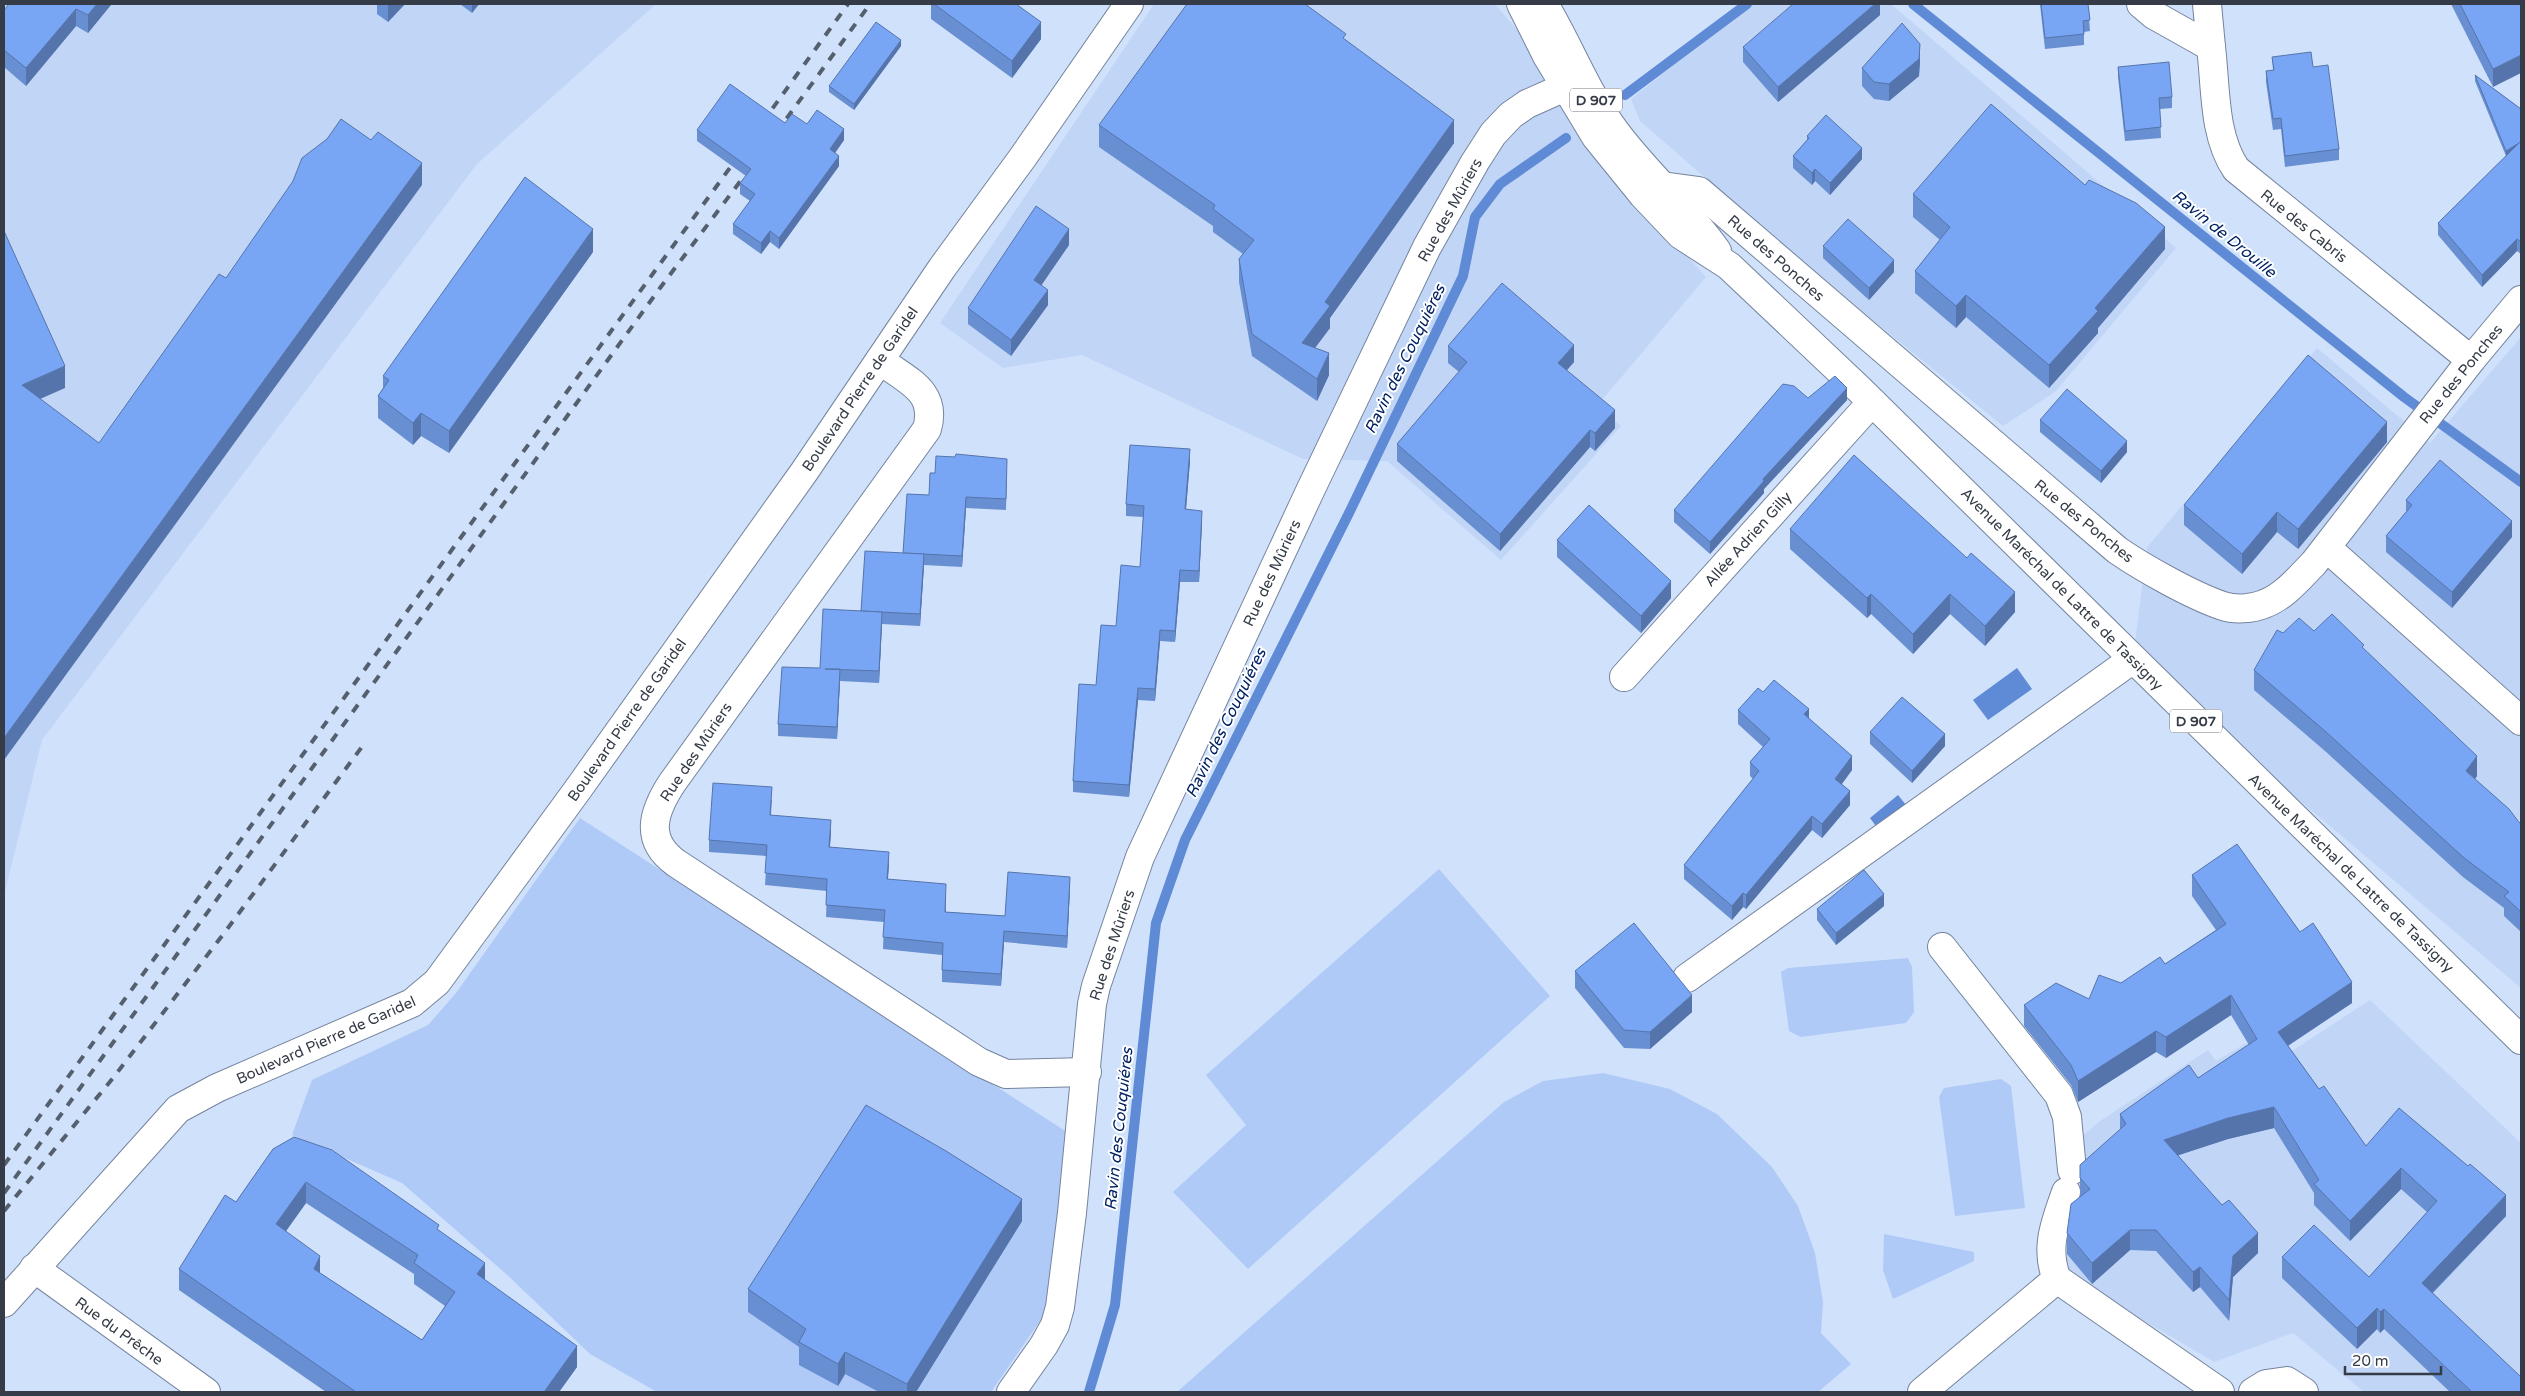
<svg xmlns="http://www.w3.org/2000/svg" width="2525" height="1396" font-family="'Varela Round',sans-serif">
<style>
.built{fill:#c1d5f7}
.green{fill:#b0caf7}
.water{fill:#5f8bd6}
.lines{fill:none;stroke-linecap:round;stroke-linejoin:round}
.stream{stroke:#5f8bd6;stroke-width:10}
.street-casing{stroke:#75849d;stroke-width:30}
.secondary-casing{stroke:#75849d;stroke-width:30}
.primary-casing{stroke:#75849d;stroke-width:30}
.street{stroke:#fff;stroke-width:28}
.secondary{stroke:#fff;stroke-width:28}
.primary{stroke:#fff;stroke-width:28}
.rail{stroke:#565f6d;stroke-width:4;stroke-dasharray:9 9;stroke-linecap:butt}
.wall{fill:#688fd2;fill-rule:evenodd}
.shaded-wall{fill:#5574ab}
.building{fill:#79a6f4;stroke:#5574ab;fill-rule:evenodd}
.labels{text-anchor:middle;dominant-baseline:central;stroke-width:4;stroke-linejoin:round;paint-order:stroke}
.shield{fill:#fff;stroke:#72767e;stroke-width:1}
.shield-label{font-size:14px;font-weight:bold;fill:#353c47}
.street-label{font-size:15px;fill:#353c47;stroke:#fff}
.water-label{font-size:16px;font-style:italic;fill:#002264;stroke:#fff}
</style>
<rect width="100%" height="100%" fill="#d0e1fc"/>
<g class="built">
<path d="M4,4H656L477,164L42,740L4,896Z"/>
<path d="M1154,4H1495L1519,32L1591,149L1706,277L1597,406L1621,426L1501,560L1387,461L1303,459L1082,355L1003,368L940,323Z"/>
<path d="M1751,4H1891L2176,248L2055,392L2003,426L1816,274L1640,121L1631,99Z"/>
<path d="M2521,337V988L2133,659L2147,547L2317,348L2430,443Z"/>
<path d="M2370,1000L2521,1143V1392H2364L2293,1333L2214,1362L2109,1300L2045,1257L2043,1226L2070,1146L2100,1121L2208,1050L2216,1061L2260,1035L2281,1058Z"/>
</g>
<g class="green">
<path d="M580,818L1070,1134L1049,1308L991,1392H657L590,1354L505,1273L402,1183L292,1135L312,1080L428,1025L456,993Z"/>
<path d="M1439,869L1550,996L1248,1269L1173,1192L1246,1125L1206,1075Z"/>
<path d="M1908,958L1912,967L1914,1012L1906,1023L1801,1037L1789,1031L1781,972L1788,968Z"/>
<path d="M1603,1073L1670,1089L1717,1114L1772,1167L1798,1206L1815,1253L1823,1302L1821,1333L1851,1364L1818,1392H1177L1504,1102L1543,1081Z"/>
<path d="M2001,1079L2011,1086L2025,1208L1955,1216L1939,1097L1944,1088Z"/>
<path d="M1884,1234L1974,1252V1261L1893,1299L1883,1270Z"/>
</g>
<g class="water">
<path d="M2017,668L2032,689L1988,720L1973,700Z"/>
<path d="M1898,795L1910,810L1881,833L1870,818Z"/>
</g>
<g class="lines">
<g class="stream">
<path d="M1913,4L2404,397L2521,482"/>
<path d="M1625,95L1747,4"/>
<path d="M1089,1392L1115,1305L1156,923L1185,840L1350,511L1463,276L1475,217L1500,184L1566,138"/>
</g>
<g class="street-casing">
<g id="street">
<path d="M2141,4L2154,15L2211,47L2207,4"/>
<path d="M2211,47C2216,87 2213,135 2236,169L2471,360"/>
<path d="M1662,186L1699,191L2117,550C2143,568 2193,596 2223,606C2235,610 2252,609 2264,604C2284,597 2300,577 2314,563L2471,360L2521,300"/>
<path d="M880,360C905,380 938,390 927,429L672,783C653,812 644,840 676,863L979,1062L1006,1074L1087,1072"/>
<path d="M2327,548L2521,721"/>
<path d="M1624,677L1872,402"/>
<path d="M1942,947L2059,1095L2067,1117L2072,1170"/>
<path d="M1687,978L2133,659"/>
<path d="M2066,1192C2056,1221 2044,1248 2057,1279L2220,1392"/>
<path d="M1011,1392L1044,1345L1055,1325L1060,1307L1072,1213L1092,1004L1096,986L1140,857L1310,491L1427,247L1475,162L1493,134L1511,115L1527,104L1565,87"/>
<path d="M1922,1392L2057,1279"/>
<path d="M2253,1392L2266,1384L2287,1381L2304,1392"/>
</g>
</g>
<g class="secondary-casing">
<g id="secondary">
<path d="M34,1268L206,1392"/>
<path d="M4,1303L178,1109L217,1088L412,1003L437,982L576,792L804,472L942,268L1023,157L1129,4"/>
</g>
</g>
<g class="primary-casing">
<g id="primary">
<path d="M1521,4L1547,56L1596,137L1643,195L1681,235L1729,266L1859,389L2521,1040"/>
<path d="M1544,4C1569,45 1586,92 1615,131C1646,173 1687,208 1717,251"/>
</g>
</g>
<use href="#street" class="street"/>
<use href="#secondary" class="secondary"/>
<use href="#primary" class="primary"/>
<g class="rail">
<path d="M762,123L848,4"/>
<path d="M776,133L870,4"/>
<path d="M4,1165L740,154"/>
<path d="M4,1193L660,288L754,163"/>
<path d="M4,1211L113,1078L225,932L364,744"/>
</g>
</g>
<g class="wall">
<path d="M111,4L88,33L76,26L26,86L4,67V10Z"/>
<path d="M377,4H405L388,22L377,14Z"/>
<path d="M460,4H479L472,13Z"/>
<path d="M931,4H1016L1041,39L1012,78L931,19Z"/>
<path d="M1880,4V15L1778,102L1743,62V47Z"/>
<path d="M2040,4H2088L2090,31L2084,32V45L2045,49Z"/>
<path d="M2451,4H2521L2493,87Z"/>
<path d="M1346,40L1454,143L1330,318V328L1315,348L1329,375L1317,401L1252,356L1239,282V259L1243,254L1213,232V226L1099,147V125Z"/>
<path d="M901,46L854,110L829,92V86Z"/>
<path d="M2272,57L2313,67L2339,149V160L2285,167L2281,129L2273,130L2266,82V71L2273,70Z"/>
<path d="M1920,61L1919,76L1889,101L1874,99L1862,86V68Z"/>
<path d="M2118,67L2172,97V108L2160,109L2161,138L2125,141L2118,77Z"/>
<path d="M2475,75L2521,109V254L2517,251L2482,287L2438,235V223L2506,156L2475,81Z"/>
<path d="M785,123L807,124L844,140L835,153L839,166L779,249L770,242L761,254L733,234V224L750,201L740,194V183L746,176L697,141V130Z"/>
<path d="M1807,136L1862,159L1830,195L1815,181L1812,185L1793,168V156L1807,140Z"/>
<path d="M2085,185L2165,249L2098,328V333L2049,388L1966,317L1956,328L1915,293V271L1940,240L1913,217V194Z"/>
<path d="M1069,245L1041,285L1048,305L1011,356L968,324V308Z"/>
<path d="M1823,246L1894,272L1869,300L1823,258Z"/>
<path d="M593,252L449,453L421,436L413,445L378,418V396L383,388V376Z"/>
<path d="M1448,346L1574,362L1567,370L1615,428L1595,451L1590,447L1500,551L1397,461V444L1459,372L1448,363Z"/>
<path d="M1808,398L1847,400L1764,489V493L1710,554L1674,522V510Z"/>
<path d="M2040,420L2127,452L2101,483L2040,432Z"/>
<path d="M2387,442L2298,549L2277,532L2242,574L2184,525V505Z"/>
<path d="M1190,461L1186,509L1202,522L1199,582H1180L1175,642L1160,641L1155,701L1138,700L1129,797L1073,792V781L1096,685L1116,626L1140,567L1143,517L1126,516V504Z"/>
<path d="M1007,470L1006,510L966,508L962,567L924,565L920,626L882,624L879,683L840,681L837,739L778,736V724L820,668L903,553L929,495Z"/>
<path d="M2406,500L2512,537L2452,608L2386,552V536L2406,512Z"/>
<path d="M1790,529L2015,612L1985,646L1950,614L1913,654L1871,614L1867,618L1790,549Z"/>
<path d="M1557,540L1671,598L1641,633L1557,557Z"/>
<path d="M2283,633L2364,649L2477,776L2475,779L2521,824V932L2504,916V908L2463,877L2325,751L2254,690V670Z"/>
<path d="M1763,692L1809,718L1852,770L1842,784L1850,805L1822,838L1812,830L1746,909L1743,907L1732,920L1684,879V865L1753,779L1750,776V762L1763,747L1738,724V710Z"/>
<path d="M1870,732L1945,746L1912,783L1870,744Z"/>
<path d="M772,799L771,815L831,831L830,847L889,863L888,879L946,895V912L1005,916L1070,888L1067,948L1004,942L1001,986L942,982V955L883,949L884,922L826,917L827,891L765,885L767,856L709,852V840Z"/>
<path d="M2192,875L2300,932L2352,1003L2288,1046L2319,1089L2366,1146L2506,1216L2433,1293L2521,1392H2450L2384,1329L2380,1333L2377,1329L2357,1349L2282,1278V1257L2369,1277L2427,1212L2401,1189L2350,1241L2314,1205V1193L2274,1128L2228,1139L2178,1155L2258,1253L2233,1277L2229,1321L2200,1287L2193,1292L2156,1251L2130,1250L2092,1284L2067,1254V1233L2080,1197V1165L2120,1130V1114L2198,1078L2249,1045L2231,1015L2166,1058L2156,1052L2078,1102L2071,1085L2024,1026V1005L2089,999L2121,983L2165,964L2216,930L2192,896Z"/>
<path d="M1884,906L1836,945L1817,920V909Z"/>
<path d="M1575,971L1692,1012L1650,1049L1624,1048L1575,988Z"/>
<path d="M273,1149L439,1231L485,1280L577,1367L559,1392H326L179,1290V1269L236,1202ZM306,1203L414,1274V1284L445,1306L422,1340L320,1273L286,1231Z"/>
<path d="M1022,1221L916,1392H879L845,1374L838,1386L799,1365V1347L748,1312V1289Z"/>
</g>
<g class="shaded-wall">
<path d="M97,4H111V5L88,33V15Z"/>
<path d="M388,4H405L388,22Z"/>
<path d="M472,4H479L472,13Z"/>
<path d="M1875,4H1880V15L1778,102V87Z"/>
<path d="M76,9V26L26,86V68Z"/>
<path d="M1041,22V39L1012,78V61Z"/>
<path d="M901,40V46L854,110V104Z"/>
<path d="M1920,44V61L1919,76L1889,101V84Z"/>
<path d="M2521,55V73L2493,87V69Z"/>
<path d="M1454,120V143L1330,318V328L1302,365V343L1325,302Z"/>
<path d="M844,129V140L830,160V149Z"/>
<path d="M2521,142L2506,157V151Z"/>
<path d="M1862,148V159L1830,195V183Z"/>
<path d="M839,156V166L779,249V238Z"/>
<path d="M422,163V185L4,760V738Z"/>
<path d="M1815,169V181L1812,185V173Z"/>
<path d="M2165,227V249L2098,328V333L2049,388V365L2095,308Z"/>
<path d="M593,229V252L449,453V431Z"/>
<path d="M1069,229V245L1034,296V280Z"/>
<path d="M770,231V242L761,254V243Z"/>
<path d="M2517,239V251L2482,287V275Z"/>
<path d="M1894,260V272L1869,300V288Z"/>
<path d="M1048,290V305L1011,356V340Z"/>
<path d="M1966,295V317L1956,328V306Z"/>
<path d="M1574,345V362L1558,380V363Z"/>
<path d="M1329,353V375L1317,401V379Z"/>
<path d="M65,366V388L22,407V385Z"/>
<path d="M1847,388V400L1764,489V493L1710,554V542L1763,479Z"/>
<path d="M1615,410V428L1595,451V433Z"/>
<path d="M421,413V436L413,445V423Z"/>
<path d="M2387,422V442L2298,549V529Z"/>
<path d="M1590,430V447L1500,551V534Z"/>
<path d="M2127,441V452L2101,483V471Z"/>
<path d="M1190,449V461L1185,521V509Z"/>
<path d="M966,497V508L962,567V556Z"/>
<path d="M1202,511V522L1199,582V571Z"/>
<path d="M2277,512V532L2242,574V554Z"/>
<path d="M2512,521V537L2452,608V592Z"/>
<path d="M924,554V566L920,626V614Z"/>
<path d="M1180,570V582L1175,642V631Z"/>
<path d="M1671,581V598L1641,633V616Z"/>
<path d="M2015,592V612L1985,646V626Z"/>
<path d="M1871,594V614L1867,618V598Z"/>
<path d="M1950,594V614L1913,654V634Z"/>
<path d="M882,612V624L879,683V671Z"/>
<path d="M1160,630V641L1155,701V689Z"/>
<path d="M840,669V681L837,739V727Z"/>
<path d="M1138,688V700L1129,797V785Z"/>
<path d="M1809,709V723L1804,714Z"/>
<path d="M1945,734V746L1912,783V771Z"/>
<path d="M1852,756V770L1835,793V779Z"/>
<path d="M2477,756V776L2466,791V771Z"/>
<path d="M1850,791V805L1822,838V824Z"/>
<path d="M1812,816V830L1746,909V895Z"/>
<path d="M831,820V831L829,859V847Z"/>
<path d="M889,852V863L887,891V879Z"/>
<path d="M1070,877V888L1067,948V936Z"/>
<path d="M1743,893V907L1732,920V906Z"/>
<path d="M1884,894V906L1836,945V933Z"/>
<path d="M1004,931V942L1001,986V974Z"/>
<path d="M2352,982V1003L2278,1052V1032Z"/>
<path d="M1692,995V1012L1650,1049V1032Z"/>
<path d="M2231,995V1015L2166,1058V1037Z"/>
<path d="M2156,1031V1052L2078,1102V1081Z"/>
<path d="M2274,1107V1128L2228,1139L2164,1160V1140L2228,1118Z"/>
<path d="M2401,1168V1189L2350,1241V1221Z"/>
<path d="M306,1182V1203L276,1245V1224Z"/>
<path d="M2506,1195V1216L2422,1303V1283Z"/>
<path d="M1022,1199V1221L916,1392H907V1384Z"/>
<path d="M2130,1230V1250L2092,1284V1263Z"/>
<path d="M2258,1233V1253L2233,1277L2229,1321V1300L2233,1256Z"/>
<path d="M320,1256V1277L314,1269Z"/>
<path d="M485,1263V1284L477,1274Z"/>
<path d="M2200,1267V1287L2193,1292V1272Z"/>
<path d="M2377,1308V1329L2357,1349V1328Z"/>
<path d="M2384,1309V1329L2380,1333V1312Z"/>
<path d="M577,1346V1367L559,1392H544Z"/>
<path d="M845,1352V1374L838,1386V1364Z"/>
</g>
<g class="building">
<path d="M9,4H97L88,15L76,9L26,68L4,50V10Z"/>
<path d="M934,4H1016L1041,22L1012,61Z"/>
<path d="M1187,4H1305L1346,34L1343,38L1454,120L1325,302L1330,306L1302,343L1329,353L1317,379L1252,334L1239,259L1254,240L1213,209L1215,205L1099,125Z"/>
<path d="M1793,4H1875L1778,87L1743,47Z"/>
<path d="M2041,4H2088L2090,20L2083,21L2084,34L2045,38Z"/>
<path d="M2460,4H2521V55L2493,69Z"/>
<path d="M876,22L901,40L854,104L829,86Z"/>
<path d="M1902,23L1920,44L1919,59L1889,84L1874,82L1862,68Z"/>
<path d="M2311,52L2313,67L2328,65L2339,149L2285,156L2281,118L2273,119L2266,71L2274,70L2272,57Z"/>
<path d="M2169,62L2172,97L2159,98L2161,127L2125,131L2118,67Z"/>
<path d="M2475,75L2521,109V141L2519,143L2506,151Z"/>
<path d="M730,84L785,123L792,114L807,124L817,110L844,129L830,149L839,156L779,238L770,231L761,243L733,224L755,194L740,183L751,169L697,130Z"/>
<path d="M1991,104L2085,185L2089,180L2136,203L2165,227L2095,308L2098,311L2049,365L1966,295L1956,306L1915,271L1950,227L1913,194Z"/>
<path d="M1826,115L1862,148L1830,183L1815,169L1812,173L1793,156L1809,138L1807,136Z"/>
<path d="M341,119L371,140L378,132L422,163L4,738V231L65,366L22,385L99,443L219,274L226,278L293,181L302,158L327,139Z"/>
<path d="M2521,141V242L2517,239L2482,275L2438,223Z"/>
<path d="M525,177L593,229L449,431L421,413L413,423L378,396L389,380L383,376Z"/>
<path d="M1036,206L1069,229L1034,280L1048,290L1011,340L968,308Z"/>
<path d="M1848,219L1894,260L1869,288L1823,246Z"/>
<path d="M1502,283L1574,345L1558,363L1615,410L1595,433L1590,430L1500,534L1397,444L1467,362L1448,346Z"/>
<path d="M2308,355L2387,422L2298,529L2277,512L2242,554L2184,505Z"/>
<path d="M1835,376L1847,388L1763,479L1764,481L1710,542L1674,510L1783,384L1794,386L1808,398Z"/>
<path d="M2067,389L2127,441L2101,471L2040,420Z"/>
<path d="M1130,445L1190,449L1185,509L1202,511L1199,571L1180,570L1175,631L1160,630L1155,689L1138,688L1129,785L1073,781L1079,684L1096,685L1101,625L1116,626L1121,565L1140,567L1144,506L1126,504Z"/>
<path d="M956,454L1007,459L1006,499L966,497L962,556L903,553L907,494L929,495L930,473H935L936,456L955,457Z"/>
<path d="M1854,455L1967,558L1971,553L2015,592L1985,626L1950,594L1913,634L1871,594L1867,598L1790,529Z"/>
<path d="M2440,460L2512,521L2452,592L2386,536L2412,505L2406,500Z"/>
<path d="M1589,505L1671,581L1641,616L1557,540Z"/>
<path d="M865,551L924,554L920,614L861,611Z"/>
<path d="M823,609L882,612L879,671L825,669H840L837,727L778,724L782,667L820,668Z"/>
<path d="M2332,614L2364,645L2362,647L2477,756L2466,771L2509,809L2518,821L2521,824V912L2504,896L2509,892L2463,857L2325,731L2254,670L2277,630L2283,633L2299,618L2314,631Z"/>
<path d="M1774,680L1809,709L1804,714L1852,756L1835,779L1850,791L1822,824L1812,816L1746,895L1743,893L1732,906L1684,865L1759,771L1750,762L1770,739L1738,710L1758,688L1763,692Z"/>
<path d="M1902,697L1945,734L1912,771L1870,732Z"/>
<path d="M713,783L772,787L770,815L831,820L829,847L889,852L887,879L946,884L945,912L1005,916L1008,872L1070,877L1067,936L1004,931L1001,974L942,970L943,943L883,937L885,910L826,905L827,879L765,873L767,845L709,840Z"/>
<path d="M2237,844L2300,932L2313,923L2352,982L2278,1032L2319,1089L2324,1086L2366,1146L2399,1108L2468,1166L2470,1164L2506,1195L2422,1283L2521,1377V1392H2472L2384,1309L2380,1312L2377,1308L2357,1328L2282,1257L2314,1225L2369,1277L2437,1201L2401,1168L2350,1221L2314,1184L2319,1180L2274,1107L2228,1118L2164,1140L2222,1205L2229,1200L2258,1233L2233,1256L2229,1300L2200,1267L2193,1272L2156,1230H2130L2092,1263L2067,1233L2071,1204L2090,1189L2080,1178V1165L2126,1124L2120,1114L2189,1065L2198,1078L2257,1039L2231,995L2166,1037L2156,1031L2078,1081L2071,1065L2024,1005L2056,983L2089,999L2099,975L2121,983L2160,957L2165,964L2226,924L2192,875Z"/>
<path d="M1864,870L1884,894L1836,933L1817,909Z"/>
<path d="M1634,923L1692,995L1650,1032L1624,1030L1575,971Z"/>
<path d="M866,1105L946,1151L1022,1199L907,1384L845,1352L838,1364L799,1342L806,1329L748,1289Z"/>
<path d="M294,1137L332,1150L439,1225L437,1229L485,1263L477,1274L577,1346L544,1392H356L179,1269L225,1195L236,1202L273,1149ZM306,1182L418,1255L414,1263L455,1292L422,1340L314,1269L320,1256L276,1224Z"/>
</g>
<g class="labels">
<g class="shield">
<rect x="1570" y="88.5" width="52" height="23" rx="4"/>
<rect x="2170" y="709.5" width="52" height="23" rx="4"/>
</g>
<g class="shield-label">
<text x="1596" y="100">D 907</text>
<text x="2196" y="721">D 907</text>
</g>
<g class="street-label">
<text transform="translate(1450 210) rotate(-61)">Rue des Mûriers</text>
<text transform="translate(2304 226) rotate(39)">Rue des Cabris</text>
<text transform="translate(1776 258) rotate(41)">Rue des Ponches</text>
<text transform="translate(2461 374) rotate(-51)">Rue des Ponches</text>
<text transform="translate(860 389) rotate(-56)">Boulevard Pierre de Garidel</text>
<text transform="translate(2084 521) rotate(39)">Rue des Ponches</text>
<text transform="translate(1748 539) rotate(-48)">Allée Adrien Gilly</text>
<text transform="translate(1272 573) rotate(-65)">Rue des Mûriers</text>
<text transform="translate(2062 589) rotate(45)">Avenue Maréchal de Lattre de Tassigny</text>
<text transform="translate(627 720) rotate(-55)">Boulevard Pierre de Garidel</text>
<text transform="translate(696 752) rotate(-56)">Rue des Mûriers</text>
<text transform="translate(2351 873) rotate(44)">Avenue Maréchal de Lattre de Tassigny</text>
<text transform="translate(1112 945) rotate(-72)">Rue des Mûriers</text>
<text transform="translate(326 1040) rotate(-24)">Boulevard Pierre de Garidel</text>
<text transform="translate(119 1331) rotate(36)">Rue du Prêche</text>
</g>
<g class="water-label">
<text transform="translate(2224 234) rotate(39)">Ravin de Drouille</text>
<text transform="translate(1405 359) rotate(-64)">Ravin des Couquiéres</text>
<text transform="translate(1226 723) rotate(-64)">Ravin des Couquiéres</text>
<text transform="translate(1119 1129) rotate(-84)">Ravin des Couquiéres</text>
</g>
</g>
<rect width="2525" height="1396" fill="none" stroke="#353c47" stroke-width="10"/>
<path d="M2345 1366v8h96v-8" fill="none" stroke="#353c47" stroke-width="2.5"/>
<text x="2352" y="1366" font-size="15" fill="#353c47" stroke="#ffffff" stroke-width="4" paint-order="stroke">20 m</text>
</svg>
